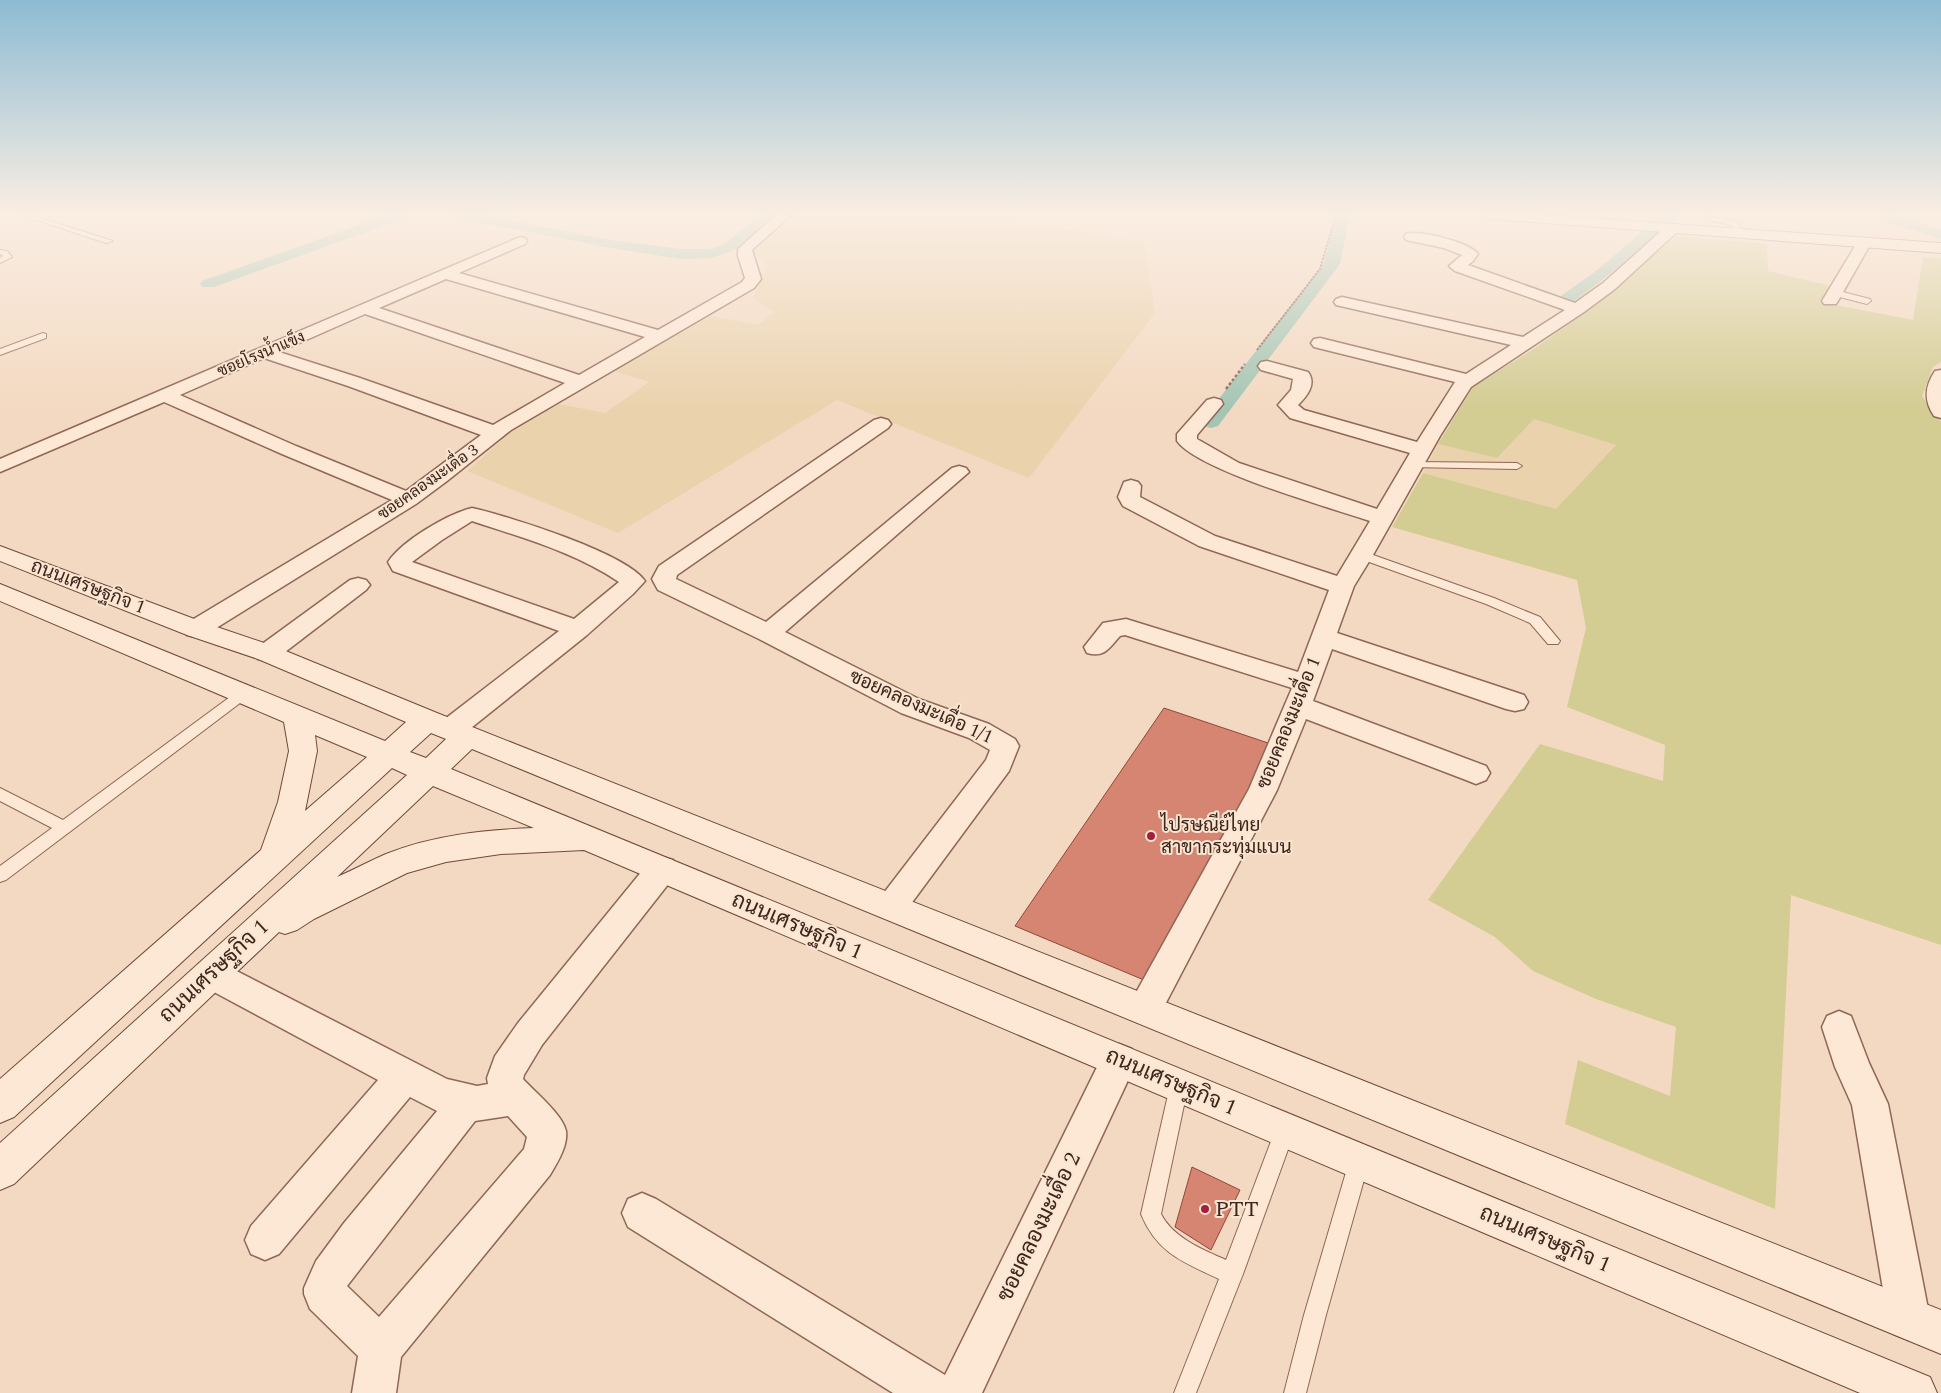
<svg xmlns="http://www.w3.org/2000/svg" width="1941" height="1393" font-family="Spectral,Sarabun,serif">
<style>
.farmland{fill:#ead2ad}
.green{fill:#d3cc93}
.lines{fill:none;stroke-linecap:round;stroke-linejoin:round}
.canal{fill:#a4c5b4;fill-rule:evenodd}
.building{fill:#d68572;stroke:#924838}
.service-casing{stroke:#8f6756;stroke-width:2}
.minor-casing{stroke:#8f6756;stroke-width:3}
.tertiary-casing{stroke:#8f6756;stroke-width:2}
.secondary-casing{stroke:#714939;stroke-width:2}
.path-far1{stroke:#8f6756;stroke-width:2;stroke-dasharray:2.5 1;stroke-linecap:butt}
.path{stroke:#8f6756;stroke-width:2.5;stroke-dasharray:3 2;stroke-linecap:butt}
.service{fill:#fde8d5;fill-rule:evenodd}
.minor{fill:#fde8d5;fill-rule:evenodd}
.tertiary{fill:#fde8d5;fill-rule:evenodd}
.secondary{fill:#fde8d5;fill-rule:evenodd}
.poi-dot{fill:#a61e3e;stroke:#fae5d1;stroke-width:2}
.labels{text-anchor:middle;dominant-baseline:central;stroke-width:4;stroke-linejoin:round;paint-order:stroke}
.far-street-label{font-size:16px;fill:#3d251c;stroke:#fae5d1}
.street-label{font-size:19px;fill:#3d251c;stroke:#fae5d1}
.poi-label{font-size:19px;fill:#3d251c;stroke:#fae5d1;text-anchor:start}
.near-street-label{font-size:22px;fill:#3d251c;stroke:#fae5d1}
.near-poi-label{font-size:22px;fill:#3d251c;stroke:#fae5d1;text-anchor:start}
</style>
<rect width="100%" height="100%" fill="#f3d9c1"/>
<g class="farmland">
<path d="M799,215H978L1144,242L1155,313L1029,478L837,400L618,533L467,471L516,427L559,404L605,413L649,382L613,371L711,316L758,325L774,312L753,298L768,266L753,253L781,226Z"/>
<path d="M1534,419L1616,445L1556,510L1423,473L1438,444L1497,458Z"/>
</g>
<g class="green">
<path d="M1543,215H1666L1655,222Z"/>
<path d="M1676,236L1767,244L1768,271L1831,286L1820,302L1913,320L1923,257L1941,258V362L1933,367L1922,396L1941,422V945L1791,895L1775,1209L1565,1124L1578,1060L1670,1096L1676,1027L1596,999L1533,971L1495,937L1428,900L1540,744L1663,781L1665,745L1567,707L1586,628L1577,580L1392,527L1423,473L1556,509L1616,445L1534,419L1497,458L1438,444L1473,387L1535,348L1599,303Z"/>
</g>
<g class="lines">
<g class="canal">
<path d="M388,215H407L405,218L214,287H202L200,284L202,281Z"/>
<path d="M454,215H481L611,240L681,249H710L724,244L761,215H776L734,250L711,258L681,259L611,248L461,219L456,218Z"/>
<path d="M1336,215H1350L1340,264L1218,426L1211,428L1204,426L1201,422L1204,418L1324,263Z"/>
<path d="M1665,215H1682L1665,226H1655L1653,223Z"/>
<path d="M1879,215H1894L1941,230V239L1884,221Z"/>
<path d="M1651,227L1656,228L1658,231L1656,234L1610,274L1573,302H1561L1559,299L1561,296L1600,268L1646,228Z"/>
</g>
</g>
<g class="building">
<path d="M1164,708L1277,746L1144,980L1015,926Z"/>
<path d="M1192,1167L1240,1190L1211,1250L1175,1227Z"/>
</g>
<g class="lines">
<g class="service-casing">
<g id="service">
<path d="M21,215H31L113,241L106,243Z"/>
<path d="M1709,216L1738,222L1741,233L1734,235L1732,225L1709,220Z"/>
<path d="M0,250L7,251L12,257L0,263V258L3,256L0,254Z"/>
<path d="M1835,290L1870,299L1871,301L1867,304L1832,295L1831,293Z"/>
<path d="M43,333L46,334V338L0,355V349Z"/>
<path d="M1413,462L1517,463L1522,466L1517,469L1409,467L1408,465Z"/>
<path d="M1362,551L1494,598L1540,617L1560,641L1558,644H1548L1530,623L1486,604L1358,558L1356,555Z"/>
<path d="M243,689L248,691L250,694L248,697L6,880L0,882V866L52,828L0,801V788L63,820L238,691Z"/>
<path d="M1179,1077L1186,1080L1188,1086L1161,1214C1173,1238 1204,1250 1226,1260L1278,1123L1285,1120L1292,1123L1295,1130L1243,1274L1196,1393H1174L1219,1279C1183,1262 1157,1253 1141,1214L1170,1086L1172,1080Z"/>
<path d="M1359,1152L1366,1155L1369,1162L1326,1315L1306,1393H1284L1304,1315L1349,1162L1352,1155Z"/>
</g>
</g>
<g class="minor-casing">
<g id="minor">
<path d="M776,215H791L752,250L761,279L754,288L511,430L447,481L416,504L205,635L196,637L187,635L184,629L187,623L392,500L282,454L164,402L0,472V459L520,237L525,238L527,241L525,244L459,273L658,330L742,282L745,278L738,256V249ZM446,279L645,337L579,375L379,308ZM365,314L565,383L493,425L360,378L279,352ZM264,358L348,386L481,435L406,491L296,446L180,395Z"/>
<path d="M1673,224L1678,225L1680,228L1678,231L1615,289L1584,312L1471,387L1440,436L1373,555L1354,586L1337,633L1524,695L1528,702L1524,709L1515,711L1506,709L1332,649L1313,701L1486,766L1490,773L1486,780L1476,784L1466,780L1306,719L1277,790L1157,1020L1145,1024L1133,1020L1128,1009L1133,998L1249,789L1292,688L1125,635L1120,636C1109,648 1105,658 1087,653L1084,647L1103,623L1126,619L1298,672L1329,590L1199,546L1123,506L1118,497L1124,482L1131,480L1138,482L1141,486L1140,497L1215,536L1337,576L1370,521C1331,508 1197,470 1177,441V434L1207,400L1214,398L1221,400L1223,404L1197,435V439L1239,463L1377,509L1410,453L1290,418L1278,405L1291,390L1293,379L1261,370L1258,366L1261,362L1267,361L1308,372C1317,384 1307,396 1298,405L1304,410L1417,442L1455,382L1314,347L1311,343L1314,339L1320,338L1466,374L1511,345L1336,305L1334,302L1336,299L1342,297L1523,337L1565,310L1455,271L1449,266L1462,255L1444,248L1406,240L1404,237L1406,234C1420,230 1469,242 1478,254L1473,261L1468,265L1575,303L1603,283L1668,225Z"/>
<path d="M1864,239L1869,240L1871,243L1838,301L1836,304H1824L1822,301L1857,243L1859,240Z"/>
<path d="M1941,370V418L1934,416C1924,401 1924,387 1935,371Z"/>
<path d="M881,418L888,420L891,424L888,428L677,575L676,579L766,622L952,468L959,466L966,468L969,472L785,632L919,699L989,724L1015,739L1019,746L1009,771L902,916L891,920L880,916L875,907L880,898L986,760L990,750L969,738L901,713L759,639L658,590L652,579L659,566L874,420Z"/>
<path d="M472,508C508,516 626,553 645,581L633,594L587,635L461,736L451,739L441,736L437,729L441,722L559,631L393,571L388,562C402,541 447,514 472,508ZM472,521C523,538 575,552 619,582L574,619L412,562L442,540Z"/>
<path d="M358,578L366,580L370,585L366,590L276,659L267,661L258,659L254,653L258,647L350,580Z"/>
<path d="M662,857L673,860L677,869L673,878L542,1045L524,1075L523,1079C534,1091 563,1115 566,1131C568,1146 557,1163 550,1175L401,1357L396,1393H352L358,1356L310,1309L304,1294V1288L316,1261L344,1223L437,1111L410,1097L279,1254L265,1260L251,1254L245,1240L251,1226L378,1080L199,984L194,974L199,964L211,959L223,964L447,1079L477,1086L488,1084L487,1078L495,1056L518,1023L651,860ZM508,1116L527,1137L524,1149L379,1317L347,1286L475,1121Z"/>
<path d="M1839,1011L1851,1016L1869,1063L1888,1104L1930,1319L1924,1334L1909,1340L1894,1334L1888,1319L1852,1105L1835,1067L1822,1027L1827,1016Z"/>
<path d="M1119,1044L1132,1049L1137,1061L982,1393H893L628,1227L622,1213L628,1199L642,1193L656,1199L945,1375L1106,1049Z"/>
</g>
</g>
<g class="tertiary-casing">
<path id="tertiary" d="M1483,215H1544L1941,243V253L1490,219L1485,218Z"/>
</g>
<g class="secondary-casing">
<path id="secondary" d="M0,546L205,623L276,647L437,713L1941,1310V1354L472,749L451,769L1930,1377L1937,1393H1860L584,850L501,854L446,862L407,873L314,919L297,930L285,934L279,932L14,1184L0,1190V1143L407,775L392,768L14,1117L0,1123V1079L261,850L278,802L289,751L284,722L0,601V584L385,741L406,722L258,659L187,635L0,561ZM431,733L446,739L426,758L410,752ZM315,735L367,757L305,811L317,751ZM433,786L534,828C484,830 433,835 386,854C370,861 353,870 337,877Z"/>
</g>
<path class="path-far1" d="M1257,350L1320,269L1336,215"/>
<path class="path" d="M1226,389L1245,364"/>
<use href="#service" class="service"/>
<use href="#minor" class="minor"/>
<use href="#tertiary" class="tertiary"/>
<use href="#secondary" class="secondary"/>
</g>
<linearGradient id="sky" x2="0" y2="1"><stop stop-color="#8dbbd3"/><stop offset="0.52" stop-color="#faeee3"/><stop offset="1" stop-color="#faeee3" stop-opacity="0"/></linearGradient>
<rect width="1941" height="410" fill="url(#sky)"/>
<g class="poi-dot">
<circle cx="1151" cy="836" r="5"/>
<circle cx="1205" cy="1209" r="5"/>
</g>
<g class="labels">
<g class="far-street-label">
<text transform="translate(261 354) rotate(-23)">ซอยโรงน้ำแข็ง</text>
<text transform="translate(428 482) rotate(-35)">ซอยคลองมะเดื่อ 3</text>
</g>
<g class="street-label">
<text transform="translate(88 587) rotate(21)">ถนนเศรษฐกิจ 1</text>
<text transform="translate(921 707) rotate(24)">ซอยคลองมะเดื่อ 1/1</text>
<text transform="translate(1289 723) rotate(-68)">ซอยคลองมะเดื่อ 1</text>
</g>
<g class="poi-label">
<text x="1161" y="825">ไปรษณีย์ไทย<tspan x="1161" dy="22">สาขากระทุ่มแบน</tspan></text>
</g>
<g class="near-street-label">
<text transform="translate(797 926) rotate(23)">ถนนเศรษฐกิจ 1</text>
<text transform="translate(214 971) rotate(-43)">ถนนเศรษฐกิจ 1</text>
<text transform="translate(1171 1082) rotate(23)">ถนนเศรษฐกิจ 1</text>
<text transform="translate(1039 1227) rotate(-64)">ซอยคลองมะเดื่อ 2</text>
<text transform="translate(1545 1239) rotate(23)">ถนนเศรษฐกิจ 1</text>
</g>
<g class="near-poi-label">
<text x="1215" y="1209">PTT</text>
</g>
</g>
</svg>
